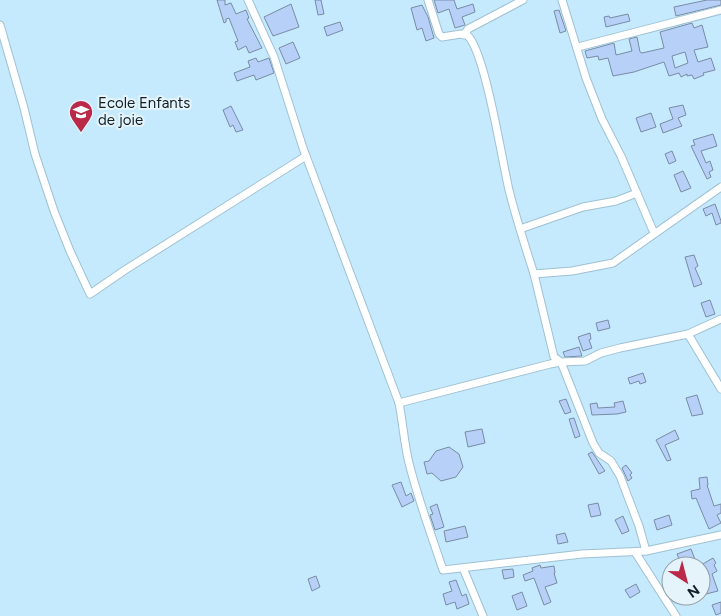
<svg xmlns="http://www.w3.org/2000/svg" width="721" height="616" font-family="Figtree,sans-serif">
<style>
.building{fill:#b6d0f8;stroke:#798ba5;fill-rule:evenodd}
.lines{fill:none;stroke-linecap:round;stroke-linejoin:round}
.street-casing{stroke:#9ec1d3;stroke-width:9}
.street{stroke:#fff;stroke-width:7}
.labels{text-anchor:middle;dominant-baseline:central;stroke-width:4;stroke-linejoin:round;paint-order:stroke}
.poi-label{font-size:15px;fill:#121f26;stroke:#e5f4fb;text-anchor:start}
</style>
<rect width="100%" height="100%" fill="#c6eafd"/>
<g class="building">
<path d="M217,0H225V5L231,3L236,14L246,10L249,18L247,19L262,48L249,53L246,46L238,50L235,42L238,41L229,18L226,19V22L224,23Z"/>
<path d="M315,0H321L324,14L318,15Z"/>
<path d="M434,0H454L457,9L473,4L475,12L462,17L465,25L455,28L449,9L438,13Z"/>
<path d="M707,0H721V5L676,16L674,7Z"/>
<path d="M291,4L299,27L273,36L264,17Z"/>
<path d="M422,5L428,17L434,38L426,41L422,28L417,30L411,8Z"/>
<path d="M559,10L566,31L560,33L554,11Z"/>
<path d="M628,14L630,21L606,27L604,17L609,16L610,18Z"/>
<path d="M340,22L343,30L327,36L324,27Z"/>
<path d="M692,23L694,28L702,25L708,47L694,50L698,62L711,58L715,70L703,73L704,75L694,79L692,75L687,76V74L681,77L679,73L669,76L664,62L634,72L613,76L608,58L599,60L598,56L587,58L585,51L614,43L616,55L632,51L629,39L637,37L640,52L642,53L664,48L660,32ZM685,52L688,63L675,68L672,56Z"/>
<path d="M293,42L300,58L286,64L279,48Z"/>
<path d="M256,58L258,62L269,58L274,73L256,80L254,75L237,81L234,73L250,67L248,61Z"/>
<path d="M683,105L686,115L678,118L682,126L663,133L660,124L673,119L669,108Z"/>
<path d="M231,106L243,130L236,132L233,125L230,127L223,110Z"/>
<path d="M651,113L656,127L641,132L636,118Z"/>
<path d="M713,134L717,146L701,151L706,163L710,161L713,170L709,172L711,177L707,179L691,146L695,145L693,140Z"/>
<path d="M672,151L676,161L669,164L665,154Z"/>
<path d="M683,171L691,188L681,192L674,175Z"/>
<path d="M715,204L721,221V223L716,225L712,213L706,216L703,209Z"/>
<path d="M694,255L698,266L695,268L702,284L694,287L685,257Z"/>
<path d="M710,300L715,314L706,317L701,303Z"/>
<path d="M608,320L610,328L598,331L596,323Z"/>
<path d="M590,333L591,339L589,340L592,348L583,351L578,337Z"/>
<path d="M579,347L582,356L565,357L563,352Z"/>
<path d="M643,373L646,382L640,384L639,381L630,384L628,378Z"/>
<path d="M697,395L703,414L692,416L686,398Z"/>
<path d="M566,399L571,412L565,414L559,401Z"/>
<path d="M623,401L626,412L617,414L592,415L590,404L597,403L598,408L615,407L614,403Z"/>
<path d="M574,418L580,436L575,438L569,419Z"/>
<path d="M482,429L485,443L468,447L465,432Z"/>
<path d="M675,430L679,439L665,445L671,460L667,461L656,440Z"/>
<path d="M449,447L459,454L463,467L456,477L441,481L432,473L427,474L424,462L429,461L436,451Z"/>
<path d="M592,452L605,471L599,474L588,454Z"/>
<path d="M626,465L632,473L630,475L632,478L628,481L622,468Z"/>
<path d="M707,477L708,485H707L714,506L721,504V513L717,515L721,523L709,529L696,498L692,499L691,491L700,489L699,478Z"/>
<path d="M401,482L406,496L411,493L414,501L402,507L392,485Z"/>
<path d="M598,503L601,515L591,517L588,505Z"/>
<path d="M437,504L444,527L435,530L430,515L433,514L430,507Z"/>
<path d="M669,515L672,525L657,530L654,520Z"/>
<path d="M623,516L629,531L622,534L615,520Z"/>
<path d="M465,526L468,537L446,542L444,531Z"/>
<path d="M565,533L568,542L558,544L556,535Z"/>
<path d="M691,549L696,562L682,566L677,554Z"/>
<path d="M713,558L716,563L714,565L717,571L712,574L718,591L706,594L701,577V565Z"/>
<path d="M540,565L541,568L554,566L555,573H554L557,583L545,587L551,602L544,605L534,578L525,581L523,575L533,571L532,568Z"/>
<path d="M513,569L514,577L504,579L502,570Z"/>
<path d="M316,576L320,587L312,591L308,579Z"/>
<path d="M456,580L462,596L466,594L469,604L457,609L455,602L446,605L443,594L452,591L449,582Z"/>
<path d="M636,584L640,592L630,598L625,590Z"/>
<path d="M522,592L527,606L517,610L512,596Z"/>
<path d="M721,602V613L716,615L712,605Z"/>
</g>
<g class="lines">
<g class="street-casing">
<g id="street">
<path d="M248,0L274,57L303,148L399,403C403,423 404,443 409,463C418,499 431,534 443,570L582,554L646,551L721,535"/>
<path d="M428,0L439,34L442,37L461,34L467,35C485,50 502,161 509,190C516,218 525,246 534,274"/>
<path d="M562,0L586,78L602,119L621,156L654,233"/>
<path d="M0,25L24,108L35,154L54,211L70,251L90,294L125,270L306,156"/>
<path d="M464,35L468,29L523,0"/>
<path d="M578,47L721,10"/>
<path d="M520,229L583,207L616,201L637,193"/>
<path d="M688,334L721,389"/>
<path d="M399,403L550,364L561,362L585,361L601,353L620,348L688,334L721,319"/>
<path d="M646,551L639,526L620,476L611,461L599,453L593,443L561,362L554,357L534,274L572,271L613,263L721,187"/>
<path d="M635,552L676,616"/>
<path d="M463,568L483,616"/>
</g>
</g>
<use href="#street" class="street"/>
</g>
<defs>
<g id="school-pin" transform="scale(1.25)"><path d="M0 17L-7.5 6A9.5 9.5 0 1 1 7.5 6Z" fill="#ba2948" stroke="#e5f4fb"/><path d="M0-5L7-2L0 1L-7-2ZM-4 1L0 2.5L4 1V4Q0 6-4 4Z" fill="#fff"/></g>
</defs>
<g fill-rule="evenodd">
<use href="#school-pin" x="81" y="112"/>
</g>
<g class="labels">
<g class="poi-label">
<text x="98" y="103">Ecole Enfants<tspan x="98" dy="17">de joie</tspan></text>
</g>
</g>
<g transform="translate(686 581) rotate(144)"><circle r="24" fill="#e5f4fb" stroke="#919fa6"/>
<path d="M0-4L9 19L0 12L-9 19Z" fill="#ba2948"/>
<text y="-8" font-size="14" font-weight="bold" text-anchor="middle" fill="#121f26">N</text>
</g>
</svg>
